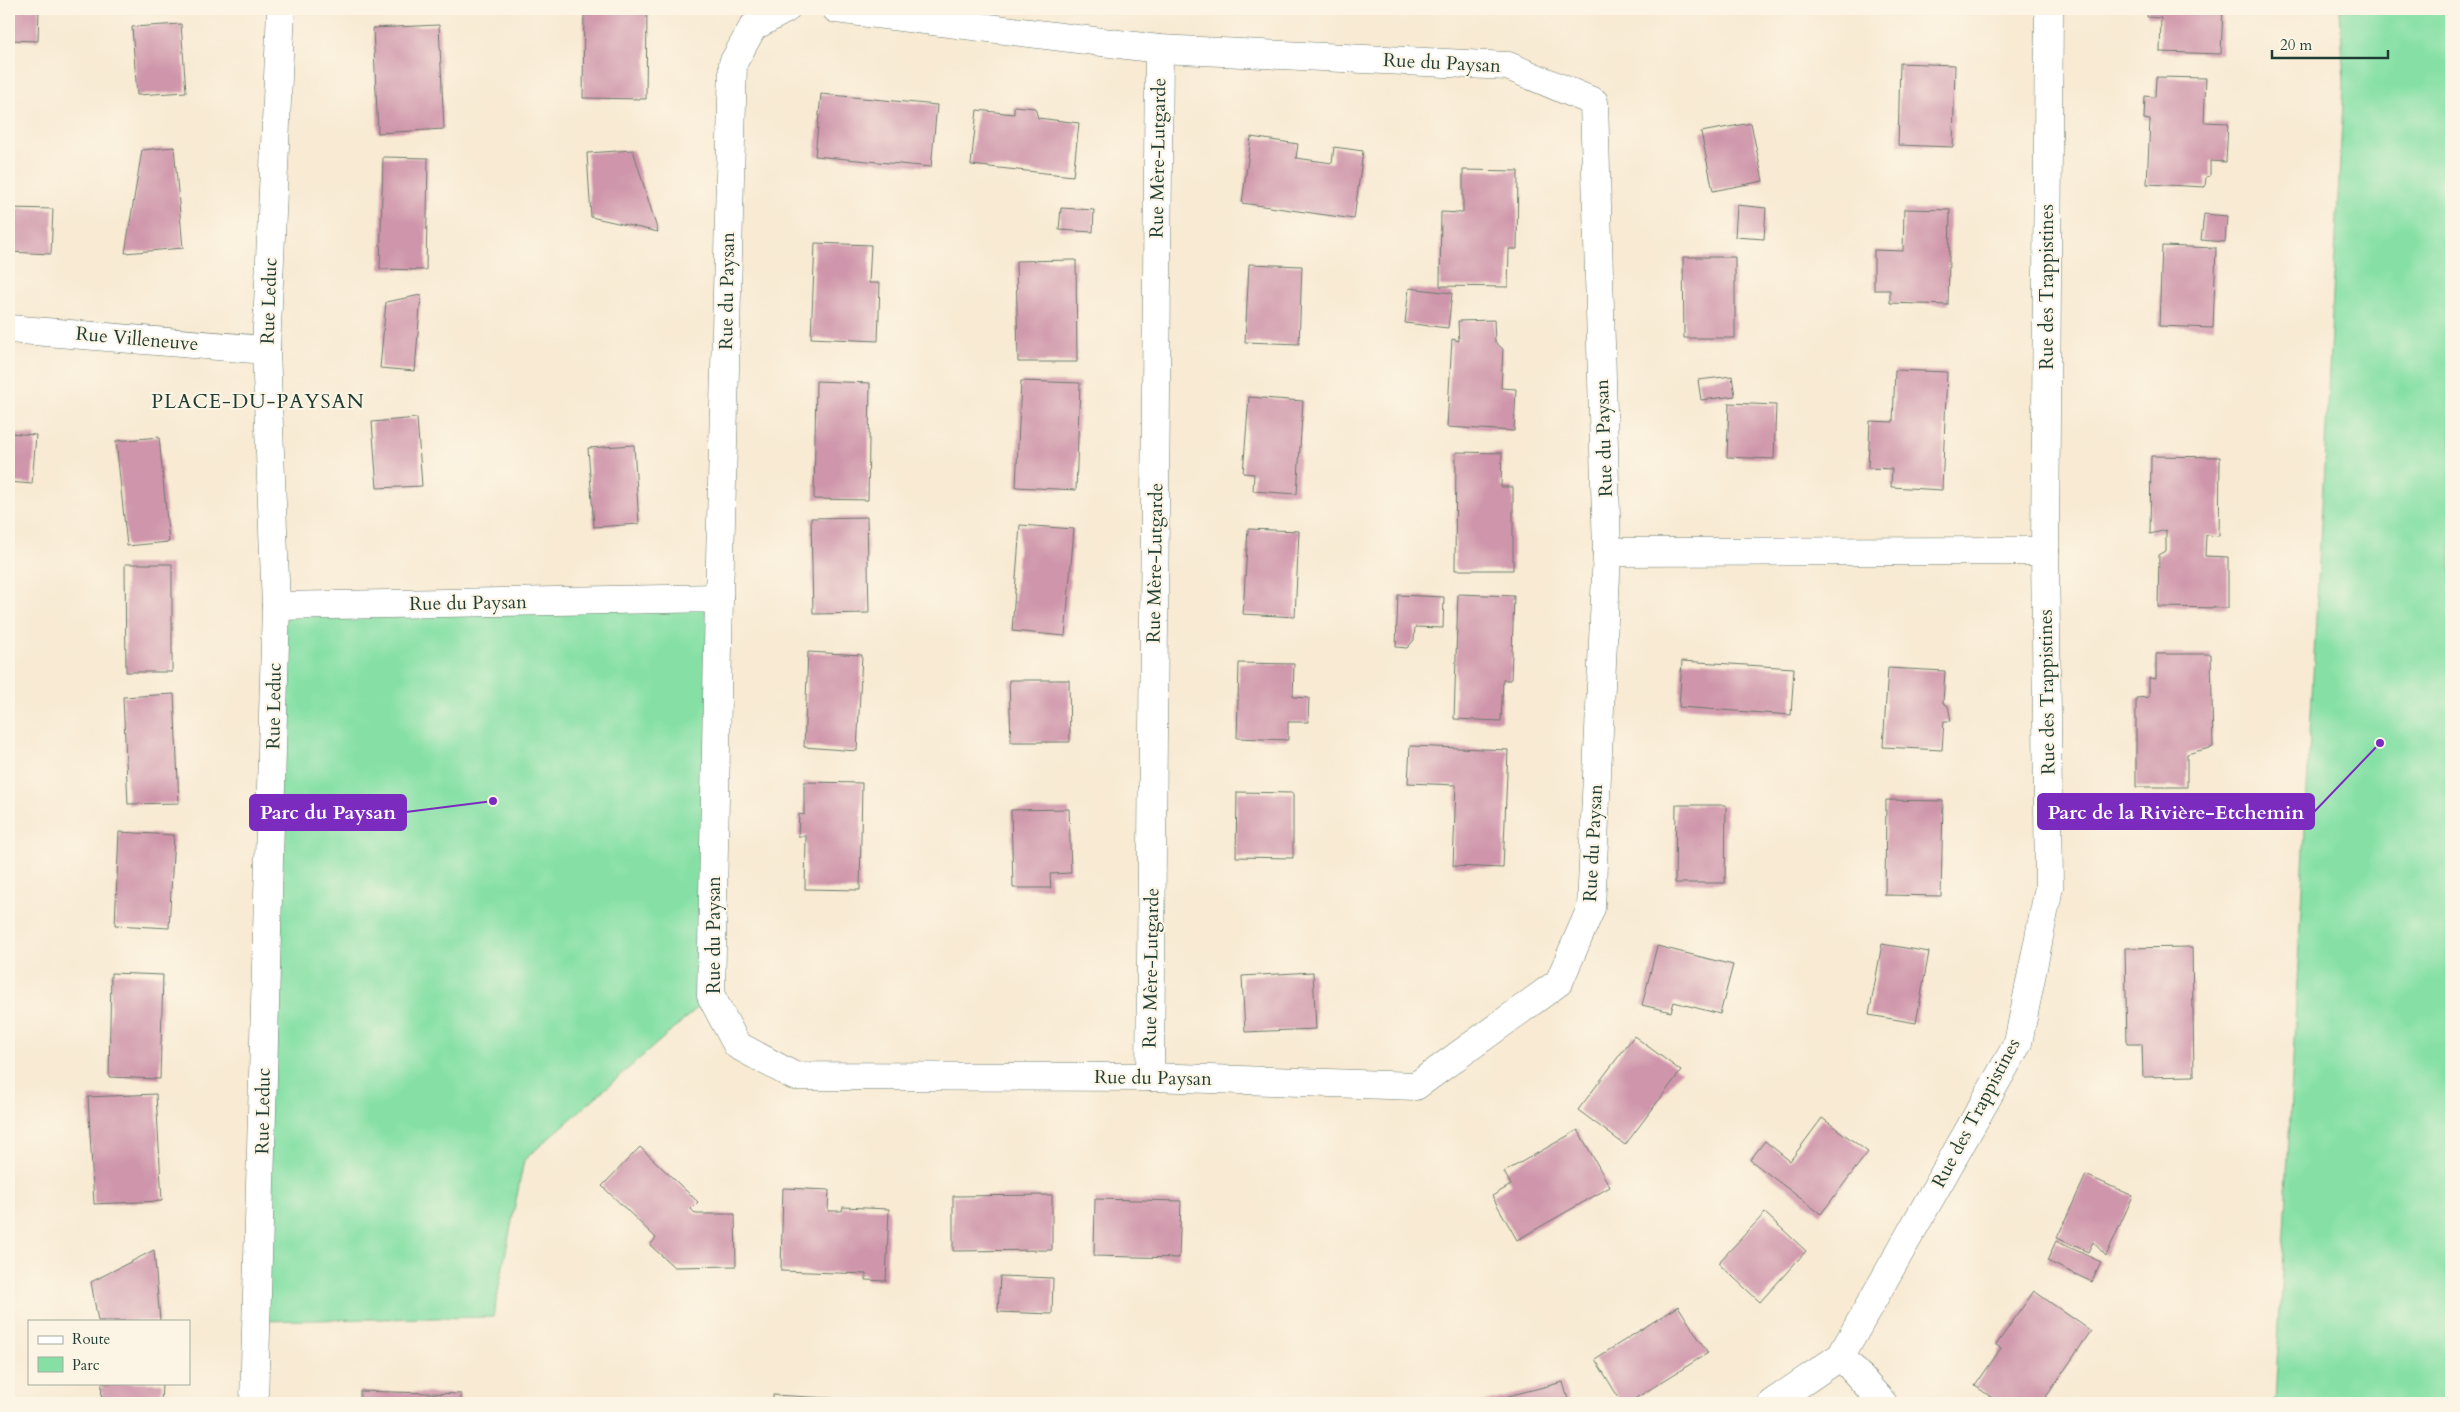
<svg xmlns="http://www.w3.org/2000/svg" width="2460" height="1412" font-family="Cardo,serif">
<style>
.green{fill:#86e0a6;stroke:#528e6d}
.building{fill:#cf96ab}
.lines{fill:none;stroke-linecap:round;stroke-linejoin:round}
.minor-casing{stroke:#6b7a6c;stroke-width:29}
.minor{stroke:#fff;stroke-width:28}
.labels{text-anchor:middle;dominant-baseline:central;stroke-width:4;stroke-linejoin:round;paint-order:stroke}
.street-label{font-size:19px;fill:#1f3d34;stroke:#fcf5e5}
.neighbourhood-label{font-size:20px;letter-spacing:1px;fill:#1f3d34;stroke:#fcf5e5}
.leader{fill:none;stroke:#7b2cbf;stroke-width:2}
.callout-dot{fill:#7b2cbf;stroke:#fcf5e5;stroke-width:2}
.callout{fill:#7b2cbf;stroke:#7b2cbf;stroke-width:2}
.callout-label{font-size:20px;text-anchor:middle;font-weight:bold;fill:#fff}
</style>
<rect width="100%" height="100%" fill="#fcf5e5"/>
<filter id="ink" filterUnits="userSpaceOnUse"><feTurbulence type="fractalNoise" baseFrequency=".02" numOctaves="2"/><feDisplacementMap in="SourceGraphic" scale="10" xChannelSelector="R" yChannelSelector="G"/><feConvolveMatrix kernelMatrix="1 2 1 2 8 2 1 2 1" color-interpolation-filters="sRGB"/></filter>
<filter id="wash" filterUnits="userSpaceOnUse"><feTurbulence type="fractalNoise" baseFrequency=".0096" numOctaves="4" result="noise"/><feDisplacementMap in="SourceGraphic" scale="20" xChannelSelector="R" yChannelSelector="G"/><feGaussianBlur stdDeviation="1.12" result="paint"/><feColorMatrix in="noise" values="0 0 0 0 0 0 0 0 0 0 0 0 0 0 0 0 0 1.4 0 .05"/><feComposite in="paint" operator="in"/></filter>
<g filter="url(#wash)">
<rect width="100%" height="100%" fill="#f8ead3"/>
<g class="green">
<path d="M2340,9H2451V1403H2275L2344,83Z"/>
<path d="M719,598L711,996L524,1160L493,1317L258,1321L276,606Z"/>
</g>
<g id="blocks">
<g class="building">
<path d="M9,9H39L38,41L9,40Z"/>
<path d="M2148,9H2223L2221,54L2160,52L2161,18L2147,17Z"/>
<path d="M584,10L647,11L646,99L583,98Z"/>
<path d="M181,24L186,92L137,95L132,27Z"/>
<path d="M439,25L444,129L378,133L373,28Z"/>
<path d="M1900,63L1955,65L1953,147L1898,145Z"/>
<path d="M2156,77L2206,78L2204,122L2228,123L2226,162L2210,161V176L2206,177L2205,187L2147,184L2150,120L2144,119L2145,96L2155,97Z"/>
<path d="M821,94L937,105L931,167L815,156Z"/>
<path d="M1014,106L1035,108L1038,118L1079,123L1073,176L971,165L977,110L1014,114Z"/>
<path d="M1751,123L1763,181L1713,191L1701,132Z"/>
<path d="M1251,137L1298,144L1296,158L1332,163L1334,147L1363,151L1354,219L1242,203Z"/>
<path d="M174,147L183,248L125,253L142,150Z"/>
<path d="M633,150L658,232L591,217L587,153Z"/>
<path d="M383,157L428,158L426,270L380,269Z"/>
<path d="M1463,170L1518,171L1517,249H1509L1508,287L1440,286L1441,212L1463,213Z"/>
<path d="M1737,205L1766,208L1764,239L1735,237Z"/>
<path d="M9,208L53,209L51,254L9,252Z"/>
<path d="M1061,208L1094,210L1093,232L1059,230Z"/>
<path d="M1904,209L1950,210L1948,305L1890,303V290H1874V250L1903,251Z"/>
<path d="M2204,214L2227,216L2225,242L2201,240Z"/>
<path d="M815,243L871,245L869,283H880L878,341L811,338Z"/>
<path d="M2162,246L2216,248L2213,328L2159,326Z"/>
<path d="M1683,257H1735V338H1684Z"/>
<path d="M1076,260L1077,362H1018L1016,261Z"/>
<path d="M1249,264L1302,266L1299,344L1245,342Z"/>
<path d="M1409,288L1452,293L1448,328L1405,323Z"/>
<path d="M421,295L415,371L380,368L386,302Z"/>
<path d="M1494,320L1495,342L1503,349L1501,388L1516,389L1514,431L1447,427L1452,339L1459,341L1458,321Z"/>
<path d="M1895,370L1947,372L1942,490L1891,487L1892,469L1868,468L1870,421L1893,422Z"/>
<path d="M1732,376L1735,396L1701,400L1698,380Z"/>
<path d="M816,381L870,383L868,500L814,499Z"/>
<path d="M1021,381L1080,383L1076,490L1016,487Z"/>
<path d="M1249,397L1303,401L1297,494L1253,491L1254,474L1243,473Z"/>
<path d="M1729,403L1776,405L1774,459L1727,457Z"/>
<path d="M417,418L422,486L377,488L372,422Z"/>
<path d="M9,433L36,435L32,484L9,482Z"/>
<path d="M159,437L169,542L127,546L116,441Z"/>
<path d="M634,445L639,524L594,527L588,448Z"/>
<path d="M1456,452L1502,453L1501,487H1513V570H1455Z"/>
<path d="M2151,456L2220,457L2219,536L2206,535L2205,556L2228,557V608L2158,607L2159,555L2166,551V530L2150,534Z"/>
<path d="M867,517L869,613L813,614L811,518Z"/>
<path d="M1020,525L1074,529L1065,636L1012,631Z"/>
<path d="M1248,529L1299,531L1295,617L1243,614Z"/>
<path d="M125,564H172V672H126Z"/>
<path d="M1458,594L1514,596L1511,680H1503L1501,721L1454,719Z"/>
<path d="M1398,595L1444,597L1443,628L1415,627L1414,640L1407,648L1396,647Z"/>
<path d="M808,652L862,655L857,751L804,747Z"/>
<path d="M2156,654H2211L2213,747L2187,754V787H2136V698L2149,697V678L2156,679Z"/>
<path d="M1682,661L1794,668L1791,715L1679,707Z"/>
<path d="M1239,663L1294,664L1293,697L1309,698L1308,722H1288V740L1237,738Z"/>
<path d="M1888,668L1945,671L1943,703L1948,706L1951,721H1944L1942,750L1883,747Z"/>
<path d="M1009,680H1069L1070,742H1011Z"/>
<path d="M174,694L179,803L128,804L123,697Z"/>
<path d="M1410,746L1508,750L1503,868L1453,866L1456,785L1408,783Z"/>
<path d="M804,782L862,783L860,890L805,889L806,836H798L799,814L804,815Z"/>
<path d="M1237,792L1293,793V858L1236,857Z"/>
<path d="M1886,800L1943,801L1941,896L1885,895Z"/>
<path d="M1676,805H1726L1725,883H1675Z"/>
<path d="M1069,809L1071,873L1050,874L1051,888H1013L1011,810Z"/>
<path d="M119,832L174,835L169,928L115,925Z"/>
<path d="M1882,944L1929,952L1916,1023L1869,1015Z"/>
<path d="M1657,946L1733,965L1720,1014L1674,1002L1671,1012L1642,1005Z"/>
<path d="M2192,947L2194,1076L2143,1077L2142,1044H2127L2125,948Z"/>
<path d="M1313,972L1316,1029L1245,1032L1242,976Z"/>
<path d="M111,973L163,975L160,1079L109,1077Z"/>
<path d="M1634,1036L1681,1071L1625,1145L1578,1110Z"/>
<path d="M156,1094L162,1201L94,1204L88,1097Z"/>
<path d="M1822,1118L1868,1152L1821,1214L1750,1160L1765,1141L1790,1161Z"/>
<path d="M1578,1130L1610,1187L1517,1240L1492,1196L1511,1185L1504,1172Z"/>
<path d="M640,1147L698,1202L691,1209L696,1214H735L736,1266L674,1267L650,1245L656,1238L602,1186Z"/>
<path d="M2086,1175L2133,1196L2106,1256L2093,1242L2088,1252L2057,1238Z"/>
<path d="M783,1188L829,1190L828,1211H842L843,1207L889,1209L886,1281L866,1280V1274L781,1271Z"/>
<path d="M1052,1195V1250L953,1251V1196Z"/>
<path d="M1095,1199L1181,1201L1179,1258L1094,1256Z"/>
<path d="M1765,1213L1806,1251L1760,1302L1718,1263Z"/>
<path d="M2056,1241L2101,1262L2092,1282L2047,1261Z"/>
<path d="M154,1250L160,1321H98L91,1282Z"/>
<path d="M1000,1276L1053,1278L1052,1314L998,1312Z"/>
<path d="M2034,1291L2091,1331L2042,1403H2000L1975,1386L2001,1348L1996,1345Z"/>
<path d="M1678,1306L1708,1353L1628,1403H1622L1595,1359Z"/>
<path d="M1563,1382L1569,1403H1481Z"/>
<path d="M102,1383H162L161,1403H101Z"/>
<path d="M360,1391L461,1394V1403H360Z"/>
<path d="M773,1395L884,1401V1403H773Z"/>
</g>
</g>
</g>
<g filter="url(#ink)">
<use href="#blocks" fill-opacity="0" stroke="#6b7a6c" stroke-width="1"/>
<g class="lines">
<g class="minor-casing">
<g id="minor">
<path d="M836,9L1159,49L1508,66L1594,102L1607,552L2045,551"/>
<path d="M9,329L266,350"/>
<path d="M719,598L733,63L753,27L786,9"/>
<path d="M276,606L719,598L711,996L737,1045L794,1076L1150,1077L1416,1086L1559,982L1591,908L1607,552"/>
<path d="M1150,1077L1159,49"/>
<path d="M1841,1356L1883,1403"/>
<path d="M254,1403L276,606L266,350L281,9"/>
<path d="M1772,1403L1841,1356L2018,1043L2049,887L2045,551L2049,9"/>
</g>
</g>
<use href="#minor" class="minor"/>
</g>
</g>
<g class="labels">
<g class="street-label">
<text transform="translate(1442 63) rotate(3)">Rue du Paysan</text>
<text transform="translate(1158 158) rotate(-89)">Rue Mère-Lutgarde</text>
<text transform="translate(2047 287) rotate(-90)">Rue des Trappistines</text>
<text transform="translate(727 291) rotate(-89)">Rue du Paysan</text>
<text transform="translate(269 301) rotate(-88)">Rue Leduc</text>
<text transform="translate(137 339) rotate(5)">Rue Villeneuve</text>
<text transform="translate(1604 438) rotate(-92)">Rue du Paysan</text>
<text transform="translate(1155 563) rotate(-89)">Rue Mère-Lutgarde</text>
<text transform="translate(468 603) rotate(-1)">Rue du Paysan</text>
<text transform="translate(2047 692) rotate(-91)">Rue des Trappistines</text>
<text transform="translate(274 706) rotate(-89)">Rue Leduc</text>
<text transform="translate(1593 843) rotate(-87)">Rue du Paysan</text>
<text transform="translate(714 935) rotate(-90)">Rue du Paysan</text>
<text transform="translate(1151 968) rotate(-89)">Rue Mère-Lutgarde</text>
<text transform="translate(1153 1078) rotate(1)">Rue du Paysan</text>
<text transform="translate(263 1111) rotate(-89)">Rue Leduc</text>
<text transform="translate(1976 1113) rotate(-62)">Rue des Trappistines</text>
</g>
<g class="neighbourhood-label">
<text x="258" y="401">PLACE-DU-PAYSAN</text>
</g>
</g>
<path class="leader" d="M2380 743L2314 812M493 801L406 812"/>
<g class="callout-dot">
<circle cx="2380" cy="743" r="5"/>
<circle cx="493" cy="801" r="5"/>
</g>
<g class="callout">
<rect x="2038" y="794" width="276" height="35" rx="5"/>
<rect x="250" y="795" width="156" height="35" rx="5"/>
</g>
<g class="callout-label">
<text x="2176" y="819">Parc de la Rivière-Etchemin</text>
<text x="328" y="819">Parc du Paysan</text>
</g>
<rect width="2460" height="1412" fill="none" stroke="#fcf5e5" stroke-width="30"/>
<rect x="28" y="1320" width="162" height="65" fill="#fcf5e5" stroke="#a4ab9e"/>
<rect x="38" y="1336" width="25" height="8" fill="#ffffff" stroke="#a4ab9e"/>
<text x="72" y="1344" font-size="15" fill="#1f3d34">Route</text>
<rect x="38" y="1357" width="25" height="15" fill="#86e0a6" stroke="#a4ab9e"/>
<text x="72" y="1370" font-size="15" fill="#1f3d34">Parc</text>
<path d="M2272 50v8h116v-8" fill="none" stroke="#1f3d34" stroke-width="2.5"/>
<text x="2280" y="50" font-size="15" fill="#1f3d34" stroke="#fcf5e5" stroke-width="4" paint-order="stroke">20 m</text>
</svg>
